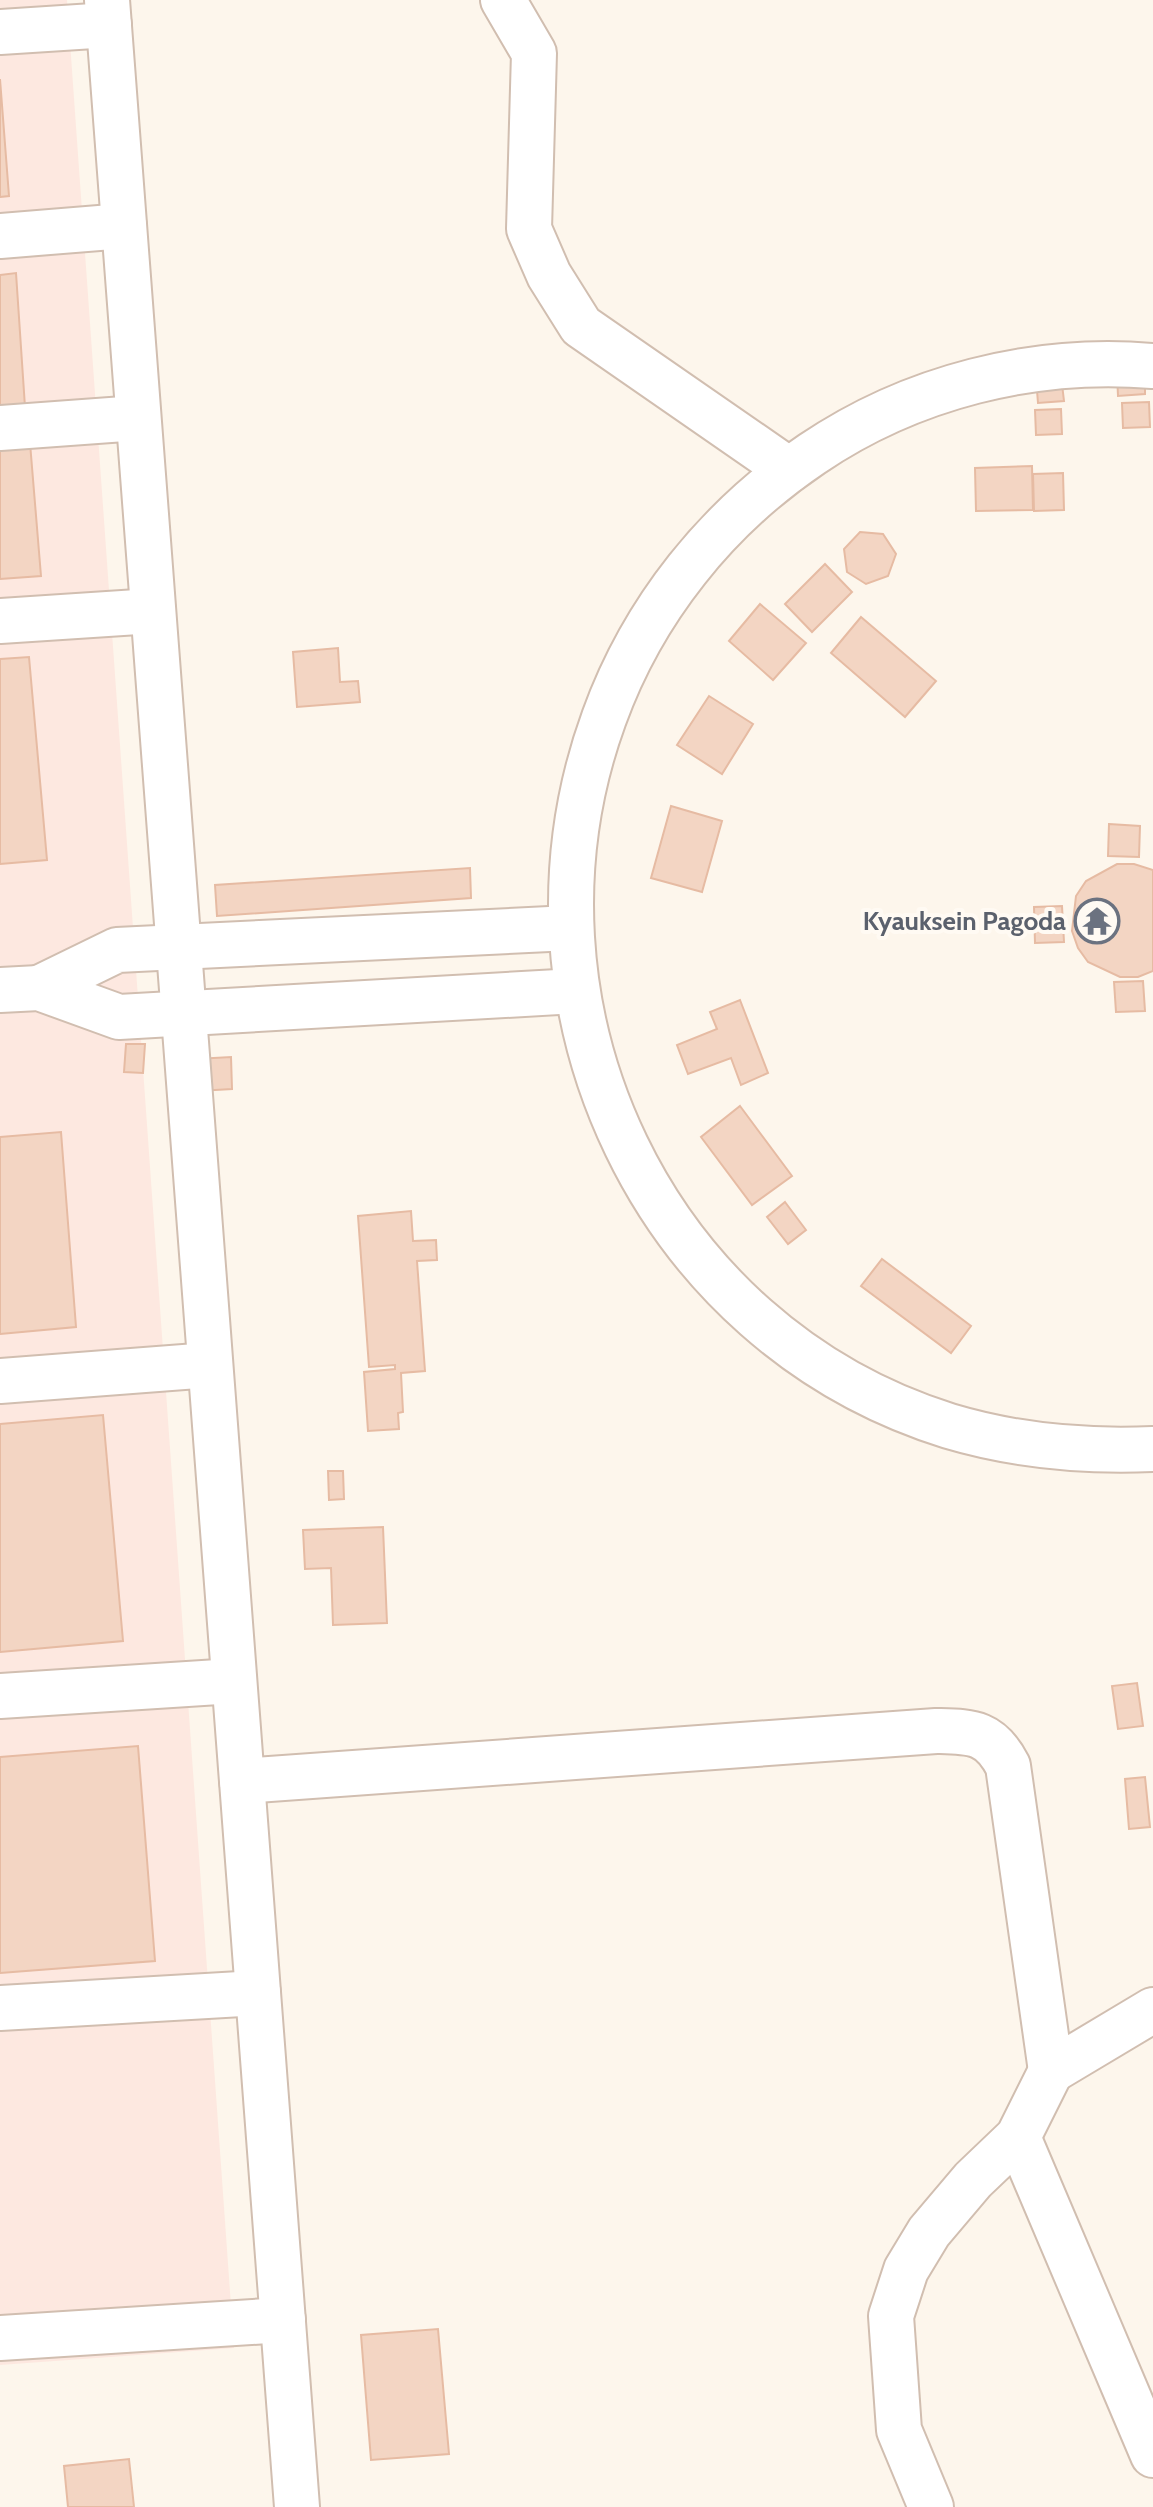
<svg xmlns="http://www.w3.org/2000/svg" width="1153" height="2507" font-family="Cabin,sans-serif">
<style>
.commercial{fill:#fde8e0}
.building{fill:#f3d5c3;stroke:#e6bba3;stroke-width:2}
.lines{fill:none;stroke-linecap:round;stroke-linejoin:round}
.minor-casing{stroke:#d1beb0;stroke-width:48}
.minor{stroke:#fff;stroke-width:44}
.labels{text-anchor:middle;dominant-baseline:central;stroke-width:8;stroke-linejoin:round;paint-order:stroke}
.worship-label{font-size:26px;font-weight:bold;fill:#5b616d;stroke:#fffaf3;text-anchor:end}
</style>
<rect width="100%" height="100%" fill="#fdf6ec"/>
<path class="commercial" d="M0,0H67L234,2348L0,2365Z"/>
<g class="building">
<path d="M0,79L9,196L0,197Z"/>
<path d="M16,273L25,407L0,409V275Z"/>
<path d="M1145,372V394L1118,396L1117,373Z"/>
<path d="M1061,376L1064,401L1038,403L1036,378Z"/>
<path d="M1149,402L1150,427L1123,428L1122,403Z"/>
<path d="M1061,409L1062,434L1036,435L1035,410Z"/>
<path d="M30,443L41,576L0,579V446Z"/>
<path d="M1032,466L1033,510L976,511L975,468Z"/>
<path d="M1063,473L1064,510L1034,511L1033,474Z"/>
<path d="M860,532L883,534L896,554L888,576L866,584L847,572L844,549Z"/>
<path d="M825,564L852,592L812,632L785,604Z"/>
<path d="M760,604L806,643L773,680L729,641Z"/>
<path d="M861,617L936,681L905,717L831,653Z"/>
<path d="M338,648L340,682L358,681L360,702L297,707L293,652Z"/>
<path d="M29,657L47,860L0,864V659Z"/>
<path d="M709,696L753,724L722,774L677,745Z"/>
<path d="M671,806L722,821L702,892L651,878Z"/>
<path d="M1109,824L1140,826L1139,857L1108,856Z"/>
<path d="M1117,864H1134L1153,870V971L1138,977H1120L1088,962L1078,948L1072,931L1076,896L1086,881Z"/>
<path d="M470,868L471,898L217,916L215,885Z"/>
<path d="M1062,906L1064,942L1035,943L1034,907Z"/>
<path d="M1143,981L1145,1011L1116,1012L1114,982Z"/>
<path d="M740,1000L768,1073L741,1085L731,1058L688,1074L677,1045L717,1029L710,1012Z"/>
<path d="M126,1044H145L143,1073L124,1072Z"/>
<path d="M231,1057L232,1089L198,1091L196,1059Z"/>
<path d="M740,1106L792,1176L752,1205L701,1137Z"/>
<path d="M61,1132L76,1327L0,1334V1137Z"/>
<path d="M785,1202L806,1230L788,1244L767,1217Z"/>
<path d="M411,1211L413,1241L436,1240L437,1260L417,1261L425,1371L401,1373L403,1412L398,1413L399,1429L368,1431L364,1372L395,1369V1365L369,1367L358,1216Z"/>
<path d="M882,1259L971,1326L951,1353L861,1286Z"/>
<path d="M103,1415L123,1641L0,1652V1424Z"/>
<path d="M328,1471H343L344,1499L329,1500Z"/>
<path d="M383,1527L387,1623L333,1625L331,1568L305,1569L303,1530Z"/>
<path d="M1137,1683L1143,1726L1118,1729L1112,1686Z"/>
<path d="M138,1746L155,1961L0,1973V1757Z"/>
<path d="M1145,1777L1150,1827L1129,1829L1125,1779Z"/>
<path d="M438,2329L449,2454L371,2460L361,2335Z"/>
<path d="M129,2459L134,2507H68L64,2466Z"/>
</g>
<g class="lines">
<g class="minor-casing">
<g id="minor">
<path d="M107,0L297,2507"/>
<path d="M503,0L534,53L529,229L549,275L581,326L789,470"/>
<path d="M0,32L109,25"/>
<path d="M0,236L124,226"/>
<path d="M1153,366C1033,356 911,387 812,454C717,518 643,610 604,718C499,1006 653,1334 949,1426C1016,1446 1083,1452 1153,1449"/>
<path d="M0,428L138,418"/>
<path d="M0,621L153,611"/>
<path d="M39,988L117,950L570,928"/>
<path d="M0,990L39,988L119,1017L576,991"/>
<path d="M0,1381L210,1365"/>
<path d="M0,1696L234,1681"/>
<path d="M242,1781L936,1731C972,1732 990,1731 1008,1766L1051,2071L1153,2010"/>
<path d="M0,2008L258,1993"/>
<path d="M1018,2137L1153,2455"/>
<path d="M0,2338L283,2320"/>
<path d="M931,2507L899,2430L891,2316L906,2270L929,2232L973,2180L1018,2137L1051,2071"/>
</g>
</g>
<use href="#minor" class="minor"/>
</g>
<defs>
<g id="temple-ring" transform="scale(2.3)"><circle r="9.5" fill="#fffaf3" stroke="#6b7280" stroke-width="1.5"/><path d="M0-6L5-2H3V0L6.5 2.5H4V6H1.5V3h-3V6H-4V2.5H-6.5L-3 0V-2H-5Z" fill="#6b7280"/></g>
</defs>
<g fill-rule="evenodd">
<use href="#temple-ring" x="1097" y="921"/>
</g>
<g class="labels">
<g class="worship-label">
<text x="1066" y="921">Kyauksein Pagoda</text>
</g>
</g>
</svg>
